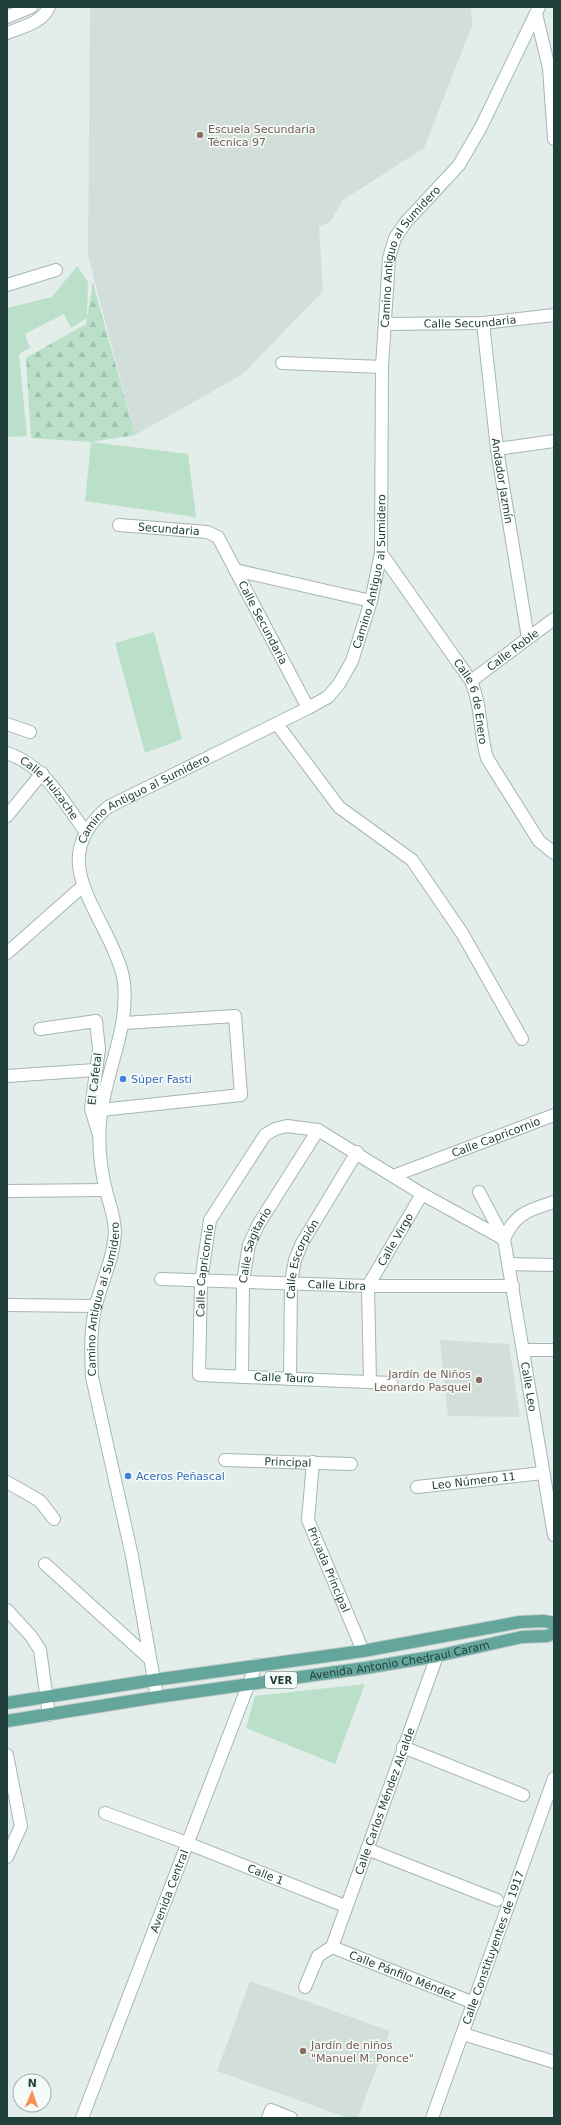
<svg xmlns="http://www.w3.org/2000/svg" width="561" height="2125" font-family="'DejaVu Sans',sans-serif">
<style>
.built{fill:#d1ded9}
.green{fill:#bae0c9}
.forest{fill:url(#forest-firs)}
.lines{fill:none;stroke-linecap:round;stroke-linejoin:round}
.minor-casing{stroke:#a5b6b2;stroke-width:14}
.secondary-casing{stroke:#a0bab4;stroke-width:14}
.primary-casing{stroke:#c1cac8;stroke-width:14}
.minor{stroke:#fff;stroke-width:12}
.secondary{stroke:#fff;stroke-width:12}
.primary{stroke:#65a69c;stroke-width:12}
.education-dot{fill:#8d6e63;stroke:#f4faf7;stroke-width:1.5}
.shop-dot{fill:#3f7fe0;stroke:#f4faf7;stroke-width:1.5}
.labels{text-anchor:middle;dominant-baseline:central;stroke-width:3.5;stroke-linejoin:round;paint-order:stroke}
.shield{fill:#f4faf7;stroke:#607873;stroke-width:1}
.shield-label{font-size:10px;font-weight:bold;fill:#21403b}
.education-label{font-size:11px;fill:#785e54;stroke:#f4faf7;text-anchor:start}
.street-label{font-size:11px;fill:#21403b;stroke:#f4faf7}
.shop-label{font-size:11px;fill:#366cbe;stroke:#f4faf7;text-anchor:start}
</style>
<defs>
<pattern id="forest-firs" width="22" height="20" patternUnits="userSpaceOnUse"><rect width="22" height="20" fill="#bae0c9"/><path d="M5 1l3.5 6h-7zM16 11l3.5 6h-7z" fill="#a0c1ae"/></pattern>
</defs>
<rect width="100%" height="100%" fill="#e3eeea"/>
<g class="built">
<path d="M90,7H471L472,26L424,148L343,200L330,222L319,227L323,291L243,374L135,435L88,256Z"/>
<path d="M440,1340L509,1344L520,1417L448,1416Z"/>
<path d="M250,1981L390,2031L358,2118H348L217,2071Z"/>
</g>
<g class="green">
<path d="M77,266L88,282L87,318L71,328L64,314L25,334L30,348L19,354L27,436L7,437V308L52,297Z"/>
<path d="M91,442L188,454L196,517L85,501Z"/>
<path d="M154,632L182,739L145,753L115,643Z"/>
<path d="M365,1684L335,1764L246,1728L255,1696Z"/>
</g>
<path class="forest" d="M93,283L135,435L91,442L31,438L26,358L86,324Z"/>
<g class="lines">
<g class="minor-casing">
<g id="minor">
<path d="M536,14L549,68L554,139"/>
<path d="M7,17L31,7"/>
<path d="M7,33C22,27 42,23 49,7"/>
<path d="M7,285L56,270"/>
<path id="s1" d="M483,323L497,449L528,638"/>
<path id="s2" d="M385,324L483,323L554,315"/>
<path d="M282,363L382,367"/>
<path d="M497,449L554,441"/>
<path id="s3" d="M119,525L207,532L218,537L308,708"/>
<path id="s4" d="M381,553L471,681C482,707 479,731 487,758L539,841L554,853"/>
<path d="M235,570L371,601"/>
<path id="s5" d="M471,681L554,619"/>
<path d="M7,724L30,732"/>
<path d="M277,724L339,807L412,860L462,933L522,1039"/>
<path d="M7,816L42,773"/>
<path d="M7,953L83,886"/>
<path d="M40,1029L96,1021L99,1049L91,1109L99,1135"/>
<path d="M7,1076L95,1070"/>
<path d="M101,1110L241,1095L235,1016L124,1023"/>
<path id="s6" d="M393,1176L554,1115"/>
<path d="M7,1191L106,1190"/>
<path id="s7" d="M479,1192L504,1239L554,1535"/>
<path d="M504,1239C515,1213 529,1210 554,1202"/>
<path d="M508,1264L554,1265"/>
<path id="s8" d="M161,1279L368,1286H513"/>
<path d="M7,1305L96,1306"/>
<path d="M524,1350H554"/>
<path id="s9" d="M242,1377L243,1281L249,1245L258,1225L318,1130"/>
<path id="s10" d="M290,1379L291,1282L295,1260L302,1243L357,1152"/>
<path id="s11" d="M370,1382L368,1286L422,1194"/>
<path id="s12" d="M391,1383L199,1375L201,1281L210,1220L265,1135L275,1129L287,1126L318,1130L422,1194L504,1239"/>
<path id="s13" d="M225,1460L351,1464"/>
<path id="s14" d="M313,1462L308,1520L363,1651"/>
<path d="M7,1482L40,1501L54,1519"/>
<path id="s15" d="M417,1487L543,1473"/>
<path d="M45,1564L150,1659"/>
<path d="M7,1610L31,1636L40,1650L49,1715"/>
<path d="M403,1747L523,1795"/>
<path d="M7,1755L21,1826L7,1857"/>
<path id="s16" d="M105,1813L187,1843L345,1906"/>
<path d="M367,1849L497,1900"/>
<path id="s17" d="M332,1947L437,1656"/>
<path id="s18" d="M332,1947L474,2003"/>
<path d="M305,1987L318,1956L332,1947"/>
<path d="M463,2034L554,2062"/>
<path id="s19" d="M82,2118L256,1665"/>
<path d="M268,2118L271,2110L291,2118"/>
<path id="s20" d="M432,2118L554,1778"/>
</g>
</g>
<g class="secondary-casing">
<g id="secondary">
<path id="s21" d="M7,753C45,766 62,800 85,831"/>
<path id="s22" d="M157,1697L132,1556L92,1377C91,1353 90,1328 96,1305C102,1281 114,1257 115,1232C115,1218 110,1205 106,1191C101,1170 98,1144 100,1122C104,1074 129,1032 124,983C123,970 117,958 112,946C88,894 53,853 108,807L308,708L328,697L339,684L352,661L371,601L381,553L382,367L389,258L395,238L406,222L459,165L481,127L539,7"/>
</g>
</g>
<g class="primary-casing">
<g id="primary">
<path d="M7,1703L154,1680L363,1651L520,1622L544,1621L554,1623"/>
<path id="s23" d="M7,1721L157,1697L365,1668L437,1656L522,1637L547,1636L554,1633"/>
</g>
</g>
<use href="#minor" class="minor"/>
<use href="#secondary" class="secondary"/>
<use href="#primary" class="primary"/>
</g>
<g class="education-dot">
<circle cx="200" cy="135" r="4"/>
<circle cx="479" cy="1380" r="4"/>
<circle cx="303" cy="2051" r="4"/>
</g>
<g class="shop-dot">
<circle cx="123" cy="1079" r="4"/>
<circle cx="128" cy="1476" r="4"/>
</g>
<g class="labels">
<rect class="shield" x="265" y="1672" width="32" height="16" rx="3"/>
<g class="shield-label">
<text x="281" y="1680">VER</text>
</g>
<g class="education-label">
<text x="208" y="129">Escuela Secundaria<tspan x="208" dy="13">Técnica 97</tspan></text>
<text x="471" y="1374" text-anchor="end">Jardín de Niños<tspan x="471" dy="13">Leonardo Pasquel</tspan></text>
<text x="311" y="2045">Jardín de niños<tspan x="311" dy="13">"Manuel M. Ponce"</tspan></text>
</g>
<g class="street-label">
<text stroke="none"><textPath href="#s22" startOffset="1628">Camino Antiguo al Sumidero</textPath></text>
<text stroke="none"><textPath href="#s2" startOffset="85">Calle Secundaria</textPath></text>
<text stroke="none"><textPath href="#s1" startOffset="159">Andador Jazmín</textPath></text>
<text stroke="none"><textPath href="#s3" startOffset="50">Secundaria</textPath></text>
<text stroke="none"><textPath href="#s22" startOffset="1304">Camino Antiguo al Sumidero</textPath></text>
<text stroke="none"><textPath href="#s3" startOffset="197">Calle Secundaria</textPath></text>
<text stroke="none"><textPath href="#s5" startOffset="52">Calle Roble</textPath></text>
<text stroke="none"><textPath href="#s4" startOffset="176">Calle 6 de Enero</textPath></text>
<text stroke="none"><textPath href="#s21" startOffset="56">Calle Huizache</textPath></text>
<text stroke="none"><textPath href="#s22" startOffset="956">Camino Antiguo al Sumidero</textPath></text>
<text transform="translate(95 1079) rotate(-83)">El Cafetal</text>
<text stroke="none"><textPath href="#s6" startOffset="110">Calle Capricornio</textPath></text>
<text stroke="none"><textPath href="#s11" startOffset="150">Calle Virgo</textPath></text>
<text stroke="none"><textPath href="#s9" startOffset="134">Calle Sagitario</textPath></text>
<text stroke="none"><textPath href="#s10" startOffset="122">Calle Escorpión</textPath></text>
<text stroke="none"><textPath href="#s12" startOffset="297">Calle Capricornio</textPath></text>
<text stroke="none"><textPath href="#s8" startOffset="176">Calle Libra</textPath></text>
<text stroke="none"><textPath href="#s22" startOffset="406">Camino Antiguo al Sumidero</textPath></text>
<text transform="translate(284 1378) rotate(2)">Calle Tauro</text>
<text stroke="none"><textPath href="#s7" startOffset="203">Calle Leo</textPath></text>
<text stroke="none"><textPath href="#s13" startOffset="63">Principal</textPath></text>
<text stroke="none"><textPath href="#s15" startOffset="57">Leo Número 11</textPath></text>
<text stroke="none"><textPath href="#s14" startOffset="112">Privada Principal</textPath></text>
<text stroke="none"><textPath href="#s23" startOffset="397">Avenida Antonio Chedraui Caram</textPath></text>
<text stroke="none"><textPath href="#s17" startOffset="155">Calle Carlos Méndez Alcalde</textPath></text>
<text stroke="none"><textPath href="#s16" startOffset="172">Calle 1</textPath></text>
<text stroke="none"><textPath href="#s19" startOffset="243">Avenida Central</textPath></text>
<text stroke="none"><textPath href="#s20" startOffset="181">Calle Constituyentes de 1917</textPath></text>
<text stroke="none"><textPath href="#s18" startOffset="76">Calle Pánfilo Méndez</textPath></text>
</g>
<g class="shop-label">
<text x="131" y="1079">Súper Fasti</text>
<text x="136" y="1476">Aceros Peñascal</text>
</g>
</g>
<rect width="561" height="2125" fill="none" stroke="#21403b" stroke-width="16"/>
<g transform="translate(32 2093) rotate(2)"><circle r="19" fill="#f4faf7" stroke="#a0b0ac"/>
<path d="M0-3L7 15L0 10L-7 15Z" fill="#fa8f54"/>
<text y="-6" font-size="11" font-weight="bold" text-anchor="middle" fill="#21403b">N</text>
</g>
</svg>
